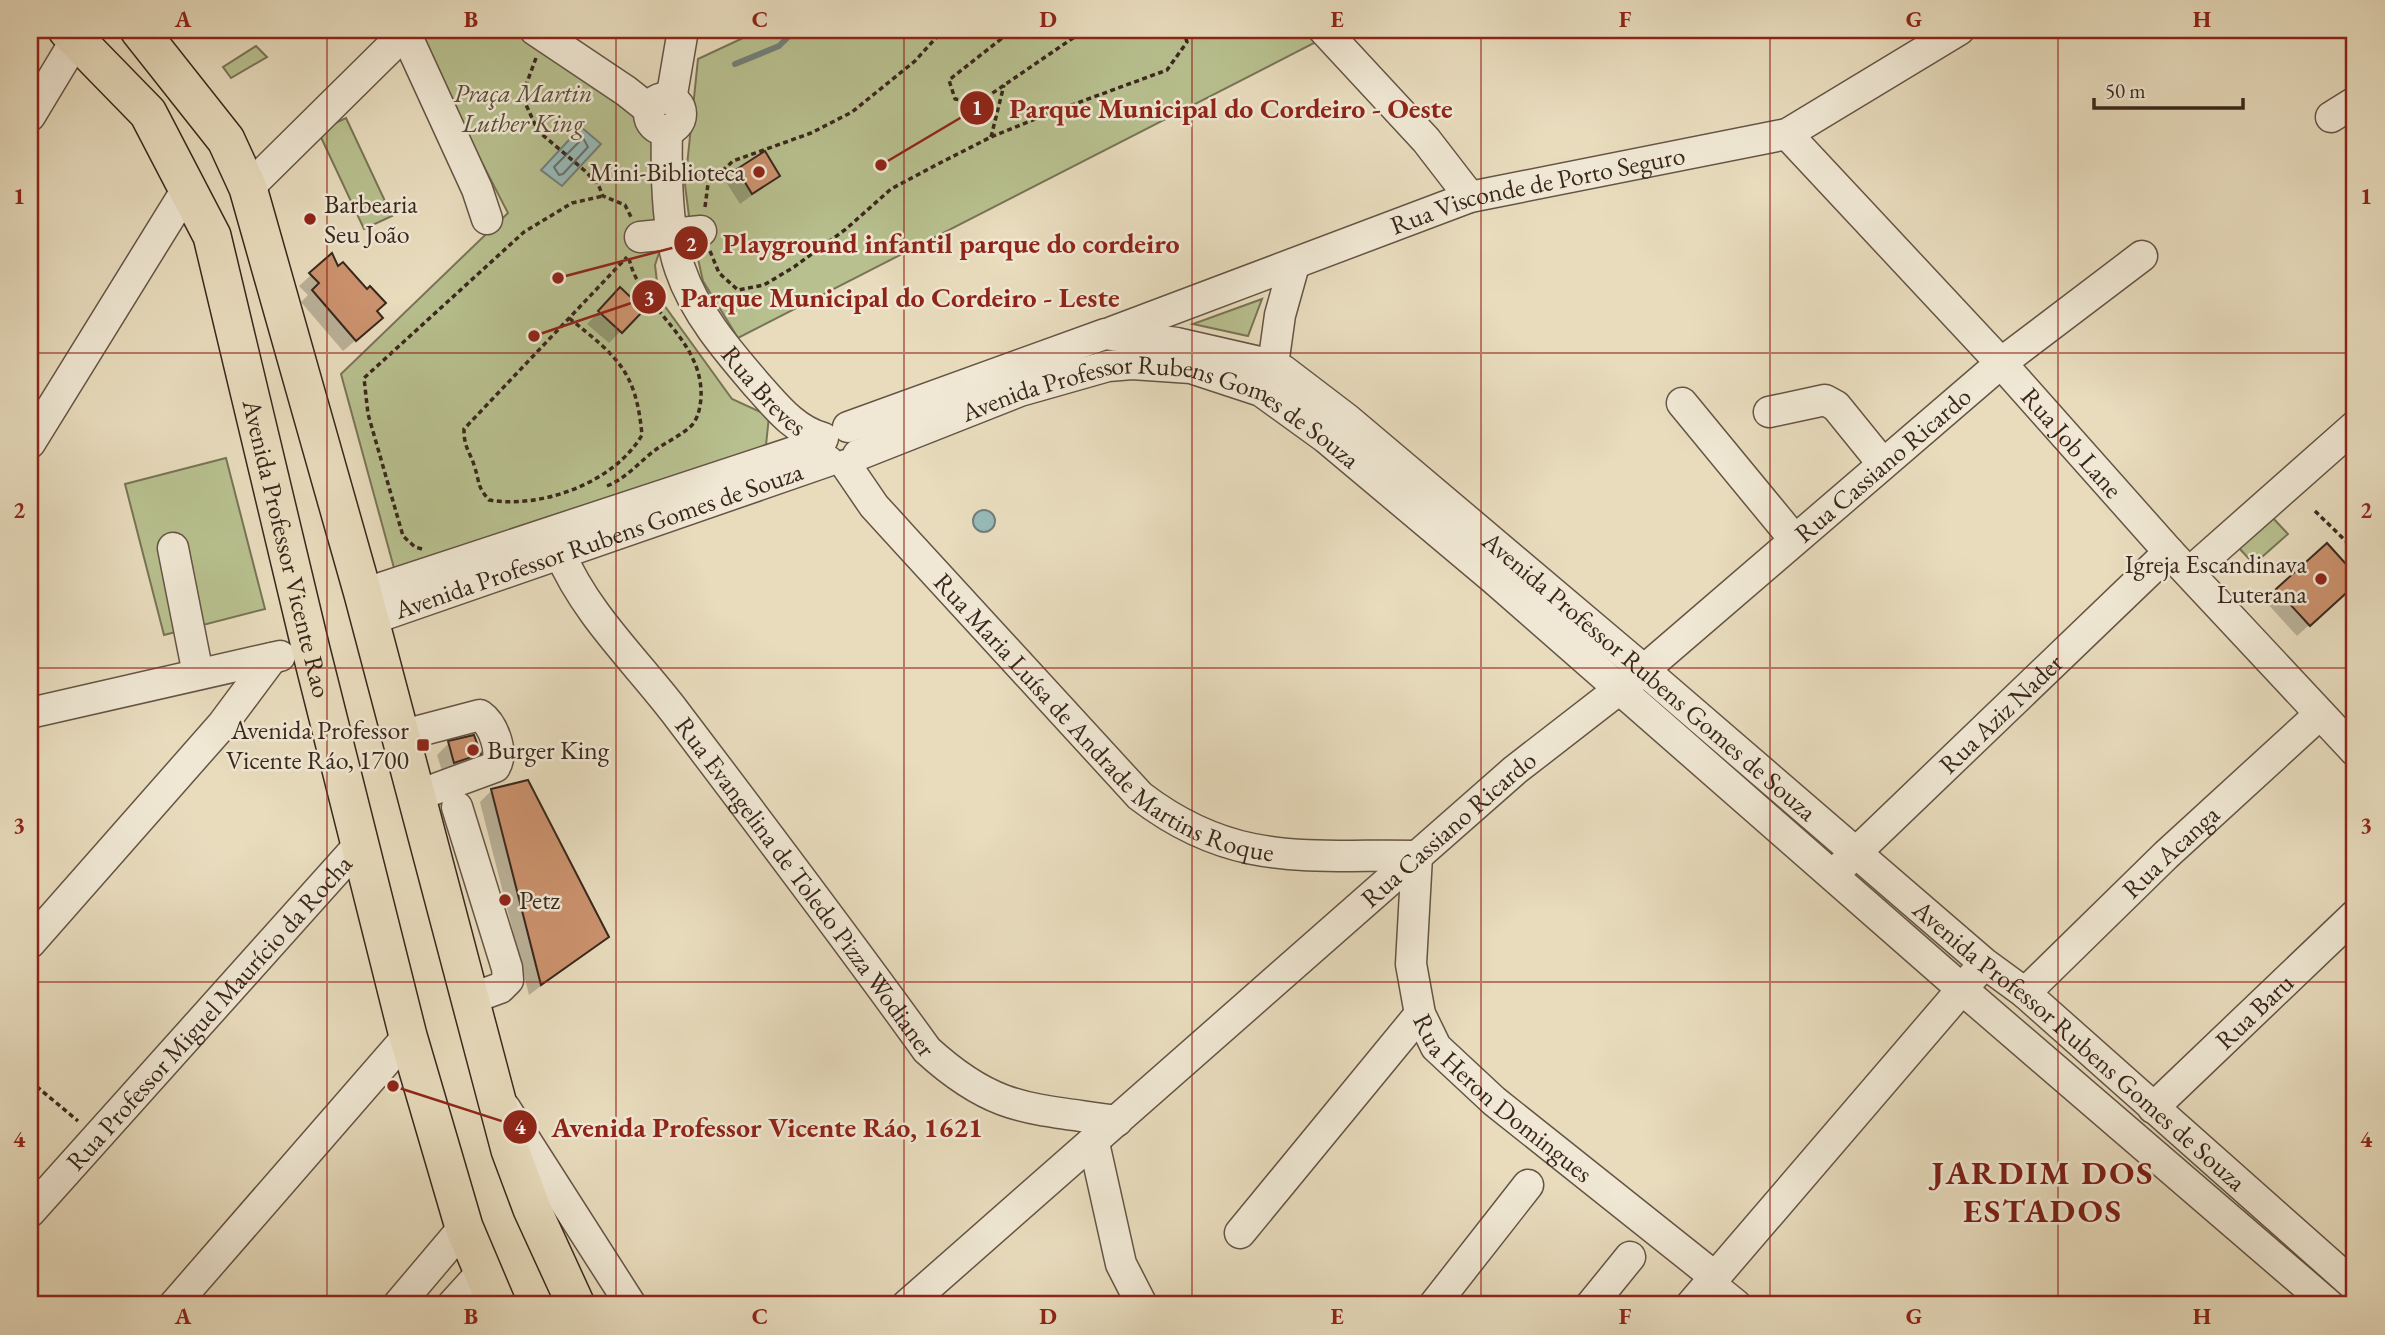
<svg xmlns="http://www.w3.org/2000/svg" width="2385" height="1335" font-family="'EB Garamond',serif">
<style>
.green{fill:#b8c08f;stroke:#787456;stroke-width:2}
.water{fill:#98bab8;stroke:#727f7a;stroke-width:2}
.shadow{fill:#0003}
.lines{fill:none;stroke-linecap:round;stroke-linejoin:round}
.shore{stroke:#68706a;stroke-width:2}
.stream{stroke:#727f7a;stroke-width:6}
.building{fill:#cb926d;stroke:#39271d;stroke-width:2}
.minor-casing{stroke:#655445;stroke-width:33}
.major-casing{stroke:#39271d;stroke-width:40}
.path{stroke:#39271d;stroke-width:3.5;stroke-dasharray:5 3.5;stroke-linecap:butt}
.minor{stroke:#f0e8d4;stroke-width:30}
.major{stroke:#e8dcbd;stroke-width:37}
.grid{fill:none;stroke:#8f2418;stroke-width:2;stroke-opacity:0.55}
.poi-dot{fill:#8f2418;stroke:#f0e8d4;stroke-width:2.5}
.labels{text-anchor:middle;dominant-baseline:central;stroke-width:5;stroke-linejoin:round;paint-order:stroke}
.park-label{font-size:26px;font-style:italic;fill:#594d3a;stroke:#f0e8d4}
.poi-label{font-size:26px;fill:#39271d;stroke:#f0e8d4;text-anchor:end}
.street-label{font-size:26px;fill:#39271d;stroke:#f0e8d4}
.district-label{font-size:33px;font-weight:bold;letter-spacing:2px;fill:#7a1f14;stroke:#f0e8d4}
.leader{fill:none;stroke:#8f2418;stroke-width:2.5}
.callout-dot{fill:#8f2418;stroke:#f0e8d4;stroke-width:2.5}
.mark-label{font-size:21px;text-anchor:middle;font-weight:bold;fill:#fff}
.callout-label{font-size:28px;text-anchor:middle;font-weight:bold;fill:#8f2418;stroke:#f0e8d4;stroke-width:5;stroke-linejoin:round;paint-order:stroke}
.neatline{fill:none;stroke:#8f2418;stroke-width:2.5}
.grid-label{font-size:23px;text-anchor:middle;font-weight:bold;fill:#8f2418}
</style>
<rect width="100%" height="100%" fill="#e8dcbd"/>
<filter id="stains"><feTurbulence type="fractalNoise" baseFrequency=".00286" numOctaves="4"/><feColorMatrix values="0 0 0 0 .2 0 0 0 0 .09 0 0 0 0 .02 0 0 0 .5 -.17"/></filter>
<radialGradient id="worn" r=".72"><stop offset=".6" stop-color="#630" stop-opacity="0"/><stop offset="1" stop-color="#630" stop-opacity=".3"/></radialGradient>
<g class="green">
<path d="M418,30H517L638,113L657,140L662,244L655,265L659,298L732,399L769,416L766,445L397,579L341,374L508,213L415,33Z"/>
<path d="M760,30H1305L1316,42L738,338L703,281L690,224L685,185L698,59Z"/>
<path d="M256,46L267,57L231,78L223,67Z"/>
<path d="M346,118L392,216L364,229L318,131Z"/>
<path d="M1262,299L1248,336L1193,324Z"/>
<path d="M226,458L265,609L164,635L125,484Z"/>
<path d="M2271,516L2288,534L2254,564L2237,546Z"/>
</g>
<g class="water">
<path d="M581,127L601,144L562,186L541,170Z"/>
<circle cx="984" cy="521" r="11"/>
</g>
<g class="shadow">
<path d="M764,154L778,176L740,204L726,182Z"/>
<path d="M332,256L338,269L375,311L369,329L343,351L301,302L308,295L299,286Z"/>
<path d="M620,290L641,310L609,343L587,324Z"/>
<path d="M2355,457V471L2349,464Z"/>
<path d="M2327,546L2355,576V583L2297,636L2266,602Z"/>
<path d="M449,743L479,753L467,765L443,774L437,755Z"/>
<path d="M492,790L606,937L529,995L480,802Z"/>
</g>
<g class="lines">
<path class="shore" d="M583,138L588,147L563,174L559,175L554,167Z"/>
<path class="stream" d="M735,64L779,46L795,30"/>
</g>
<g class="building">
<path d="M765,151L780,176L752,194L737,169Z"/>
<path d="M332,253L338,266L343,262L367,289L370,286L386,303L377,311L383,318L356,341L312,290L319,283L309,273Z"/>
<path d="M620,287L644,310L622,333L598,311Z"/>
<path d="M2327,543L2355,574V585L2310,626L2276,589Z"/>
<path d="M474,735L481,754L454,763L448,741Z"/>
<path d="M528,780L609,937L541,985L491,789Z"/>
</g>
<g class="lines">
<g class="minor-casing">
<g id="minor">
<path d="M404,30L477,189L487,219"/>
<path d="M535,30L626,91L650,110"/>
<path d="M1324,30L1426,140L1470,197"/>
<circle cx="665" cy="114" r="16"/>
<path d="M671,100L683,30"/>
<path d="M30,116L77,38"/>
<path d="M2331,117L2355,102"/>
<path id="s1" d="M667,130C666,170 667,232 680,269C695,313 727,350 757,385C776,406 794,430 823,438"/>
<path id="s2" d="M1787,134L2001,363L2169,552L2355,751"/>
<path d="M248,188L408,30"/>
<path d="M640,237L701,231"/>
<path id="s3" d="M1112,332L1470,197L1787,134L1959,30"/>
<path d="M1273,365L1280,315L1294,265"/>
<path d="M1682,403L1794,539"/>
<path d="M1769,412L1825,400L1836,406L1883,464"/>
<path id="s4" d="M848,427L1105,334L1177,343L1273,365L1284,371L1347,419L1644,670L1984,963L2025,993L2355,1286"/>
<path d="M30,443L189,186"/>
<path id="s5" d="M858,455L1020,391L1108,366L1132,364L1191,368L1261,391L1326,438L1494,579L1963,990L2329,1305"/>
<path id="s6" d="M846,465L874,506L905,540L1140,796C1234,868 1307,854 1417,856L1411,964L1420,1014L1436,1047L1494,1101L1715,1277"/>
<path d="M173,548L198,674"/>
<path id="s7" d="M560,553C585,613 636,661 675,712C760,824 845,936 927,1050C995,1112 1030,1108 1117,1121"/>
<path d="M2190,572L2355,426"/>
<path d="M363,594L821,443"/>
<path id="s8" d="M369,620L828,461"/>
<path d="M30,713L280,656"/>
<path d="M400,736L480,715C493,724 504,752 495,767L416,796"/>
<path d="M457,807L507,968L508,980L500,988L470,999"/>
<path id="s9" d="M1842,866L2169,552"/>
<path d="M30,943L222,725L272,658"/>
<path id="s10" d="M2025,993L2166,855L2320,714"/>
<path d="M505,1108L631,1305"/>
<path id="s11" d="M2153,1108L2355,915"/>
<path d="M1094,1143L1121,1264L1142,1305"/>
<path id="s12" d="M30,1212L360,844"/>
<path d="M1240,1233L1420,1014"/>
<path d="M1709,1283L1736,1305"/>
<path d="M174,1305L408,1036"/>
<path d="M398,1305L464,1227"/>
<path d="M452,1305L483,1271"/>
<path id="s13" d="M907,1305L1515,770L1644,670L2001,363L2142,256"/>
<path d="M1434,1305L1528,1185"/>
<path d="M1591,1305L1630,1257"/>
<path d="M1691,1305L1975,974"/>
</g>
</g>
<g class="major-casing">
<g id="major">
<path id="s14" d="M67,30L148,113L212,236L311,650L408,1036L464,1227L497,1305"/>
<path d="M139,30L226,140L248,188L363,594L510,1150L532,1209L576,1305"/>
</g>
</g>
<g class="path">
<path d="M1002,30L1001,39L949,80L955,99L978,103L1076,36L1089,30"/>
<path d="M536,58L522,96L538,131L585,171L598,184L603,196L625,205L631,217"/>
<path d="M991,137L1004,85"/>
<path d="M705,207L708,184L733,161L811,133L852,112L915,61L943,30"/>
<path d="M710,251L719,273L738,290L764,285L794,267L846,229L891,189L936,165L991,137L1050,113L1167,70L1187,42L1183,30"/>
<path d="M569,318C617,357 636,370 642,435C614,483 541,509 489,500C477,486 480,484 475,468C470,451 464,449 464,429L627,257"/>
<path d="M607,486C627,478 641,460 658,448C669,441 681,435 690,427C698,420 700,408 701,398C704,338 639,308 629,258"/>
<path d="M2315,511L2355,550"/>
<path d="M422,549L415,547L403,536L368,414L364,378L524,232L572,203L603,196"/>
<path d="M30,1081L78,1121"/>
</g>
<use href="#minor" class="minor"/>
<use href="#major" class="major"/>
</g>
<path class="grid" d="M327,30V1305M616,30V1305M904,30V1305M1192,30V1305M1481,30V1305M1770,30V1305M2058,30V1305M30,353H2355M30,668H2355M30,982H2355"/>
<g class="poi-dot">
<circle cx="759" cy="172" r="7"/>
<circle cx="310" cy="219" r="7"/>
<circle cx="2321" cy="579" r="7"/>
<rect x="416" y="738" width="14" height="14" rx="3.5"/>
<circle cx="473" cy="750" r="7"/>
<circle cx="505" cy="900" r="7"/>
</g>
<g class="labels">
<g class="park-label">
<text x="523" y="93">Praça Martin<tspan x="523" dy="30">Luther King</tspan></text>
</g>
<g class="poi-label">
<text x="745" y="172">Mini-Biblioteca</text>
<text x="324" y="204" text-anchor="start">Barbearia<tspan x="324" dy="30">Seu João</tspan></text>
<text x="2307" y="564">Igreja Escandinava<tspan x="2307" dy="30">Luterana</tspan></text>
<text x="409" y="730">Avenida Professor<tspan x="409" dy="30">Vicente Ráo, 1700</tspan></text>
<text x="487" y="750" text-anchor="start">Burger King</text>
<text x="519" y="900" text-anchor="start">Petz</text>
</g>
<g class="street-label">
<text stroke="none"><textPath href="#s3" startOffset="450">Rua Visconde de Porto Seguro</textPath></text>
<text stroke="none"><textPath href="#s1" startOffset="289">Rua Breves</textPath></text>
<text stroke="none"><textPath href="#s2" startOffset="420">Rua Job Lane</textPath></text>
<text stroke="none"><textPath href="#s5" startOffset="327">Avenida Professor Rubens Gomes de Souza</textPath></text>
<text stroke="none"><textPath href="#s13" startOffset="1288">Rua Cassiano Ricardo</textPath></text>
<text stroke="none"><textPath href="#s8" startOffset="243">Avenida Professor Rubens Gomes de Souza</textPath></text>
<text stroke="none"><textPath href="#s14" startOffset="576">Avenida Professor Vicente Rao</textPath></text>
<text stroke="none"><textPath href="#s4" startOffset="933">Avenida Professor Rubens Gomes de Souza</textPath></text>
<text stroke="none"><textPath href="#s6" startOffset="368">Rua Maria Luísa de Andrade Martins Roque</textPath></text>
<text stroke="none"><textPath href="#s9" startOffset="220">Rua Aziz Nader</textPath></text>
<text stroke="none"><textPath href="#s13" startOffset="721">Rua Cassiano Ricardo</textPath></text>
<text stroke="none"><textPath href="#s10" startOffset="203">Rua Acanga</textPath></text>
<text stroke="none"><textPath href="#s7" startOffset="415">Rua Evangelina de Toledo Pizza Wodianer</textPath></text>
<text stroke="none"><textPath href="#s12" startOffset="268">Rua Professor Miguel Maurício da Rocha</textPath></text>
<text stroke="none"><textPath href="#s11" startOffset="140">Rua Baru</textPath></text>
<text stroke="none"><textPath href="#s4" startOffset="1500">Avenida Professor Rubens Gomes de Souza</textPath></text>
<text stroke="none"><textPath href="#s6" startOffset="1012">Rua Heron Domingues</textPath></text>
</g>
<g class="district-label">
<text x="2043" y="1172">JARDIM DOS<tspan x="2043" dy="38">ESTADOS</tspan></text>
</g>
</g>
<path class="leader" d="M881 165L977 108M558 278L691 243M534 336L649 297M393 1086L520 1127"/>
<g class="callout-dot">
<circle cx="881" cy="165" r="7"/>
<circle cx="558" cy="278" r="7"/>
<circle cx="534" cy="336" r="7"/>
<circle cx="393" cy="1086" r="7"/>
<circle cx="977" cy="108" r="18"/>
<circle cx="691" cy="243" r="18"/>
<circle cx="649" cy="297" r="18"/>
<circle cx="520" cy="1127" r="18"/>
</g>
<g class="mark-label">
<text x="977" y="115">1</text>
<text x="691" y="251">2</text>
<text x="649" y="305">3</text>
<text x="520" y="1134">4</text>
</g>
<g class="callout-label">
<text x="1231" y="118">Parque Municipal do Cordeiro - Oeste</text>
<text x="951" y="253">Playground infantil parque do cordeiro</text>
<text x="900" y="307">Parque Municipal do Cordeiro - Leste</text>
<text x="767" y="1137">Avenida Professor Vicente Ráo, 1621</text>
</g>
<rect width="2385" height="1335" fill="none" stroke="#e8dcbd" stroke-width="77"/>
<path d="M2094 98v10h149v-10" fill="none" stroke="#39271d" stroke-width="3.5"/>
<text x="2105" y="98" font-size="21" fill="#39271d" stroke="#f0e8d4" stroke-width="5" paint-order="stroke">50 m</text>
<rect x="38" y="38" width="2308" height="1258" class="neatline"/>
<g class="grid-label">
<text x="183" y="27">A</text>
<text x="471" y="27">B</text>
<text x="760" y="27">C</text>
<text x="1048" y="27">D</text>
<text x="1337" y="27">E</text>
<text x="1625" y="27">F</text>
<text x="1914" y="27">G</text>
<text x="2202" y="27">H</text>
<text x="19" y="204">1</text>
<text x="2366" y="204">1</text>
<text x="19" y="518">2</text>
<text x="2366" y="518">2</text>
<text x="19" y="833">3</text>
<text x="2366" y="833">3</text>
<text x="19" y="1147">4</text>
<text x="2366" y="1147">4</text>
<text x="183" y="1324">A</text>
<text x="471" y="1324">B</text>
<text x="760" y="1324">C</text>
<text x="1048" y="1324">D</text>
<text x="1337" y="1324">E</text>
<text x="1625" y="1324">F</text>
<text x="1914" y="1324">G</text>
<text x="2202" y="1324">H</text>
</g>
<rect width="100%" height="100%" filter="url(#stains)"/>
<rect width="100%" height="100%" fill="url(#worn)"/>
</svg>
